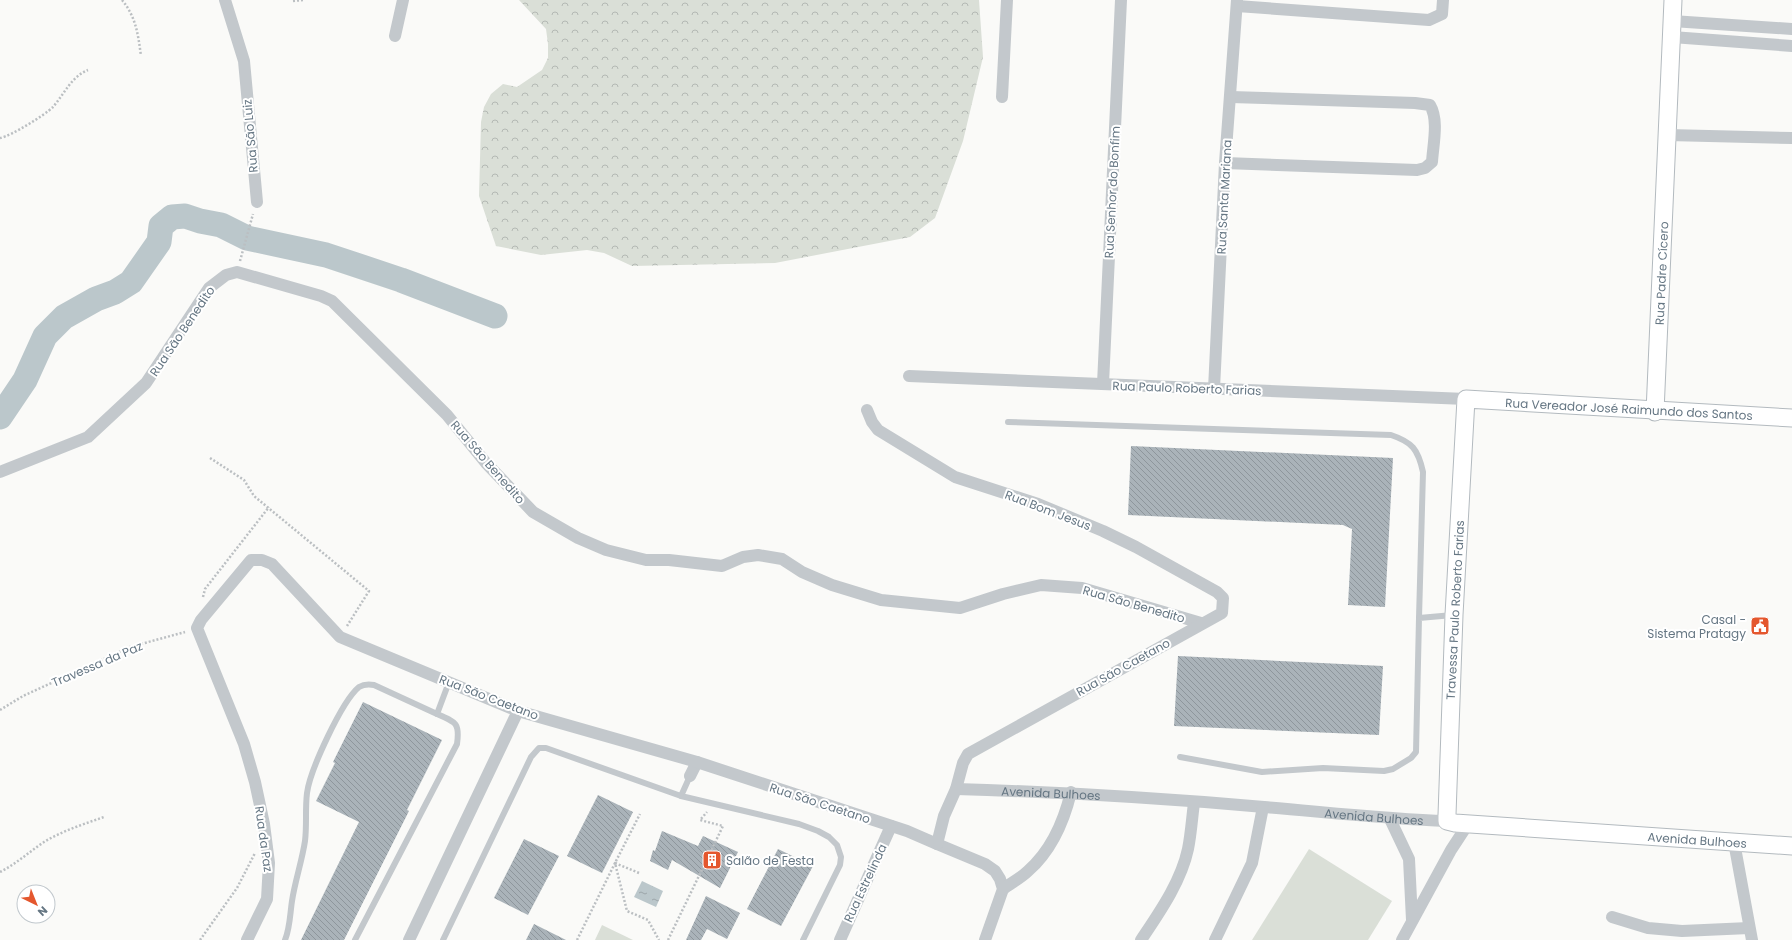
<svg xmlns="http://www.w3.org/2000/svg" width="1792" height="940" font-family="Poppins,sans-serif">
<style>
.forest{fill:url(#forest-crowns)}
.park{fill:#dadfd7}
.water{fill:url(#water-ripples)}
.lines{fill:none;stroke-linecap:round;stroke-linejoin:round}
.river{stroke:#bbc7cb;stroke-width:25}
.building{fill:url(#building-back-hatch)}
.secondary-casing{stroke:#b3babf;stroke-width:19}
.path{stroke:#bbbfc2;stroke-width:2.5;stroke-dasharray:2 2;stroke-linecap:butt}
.lane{stroke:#c3c8cc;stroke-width:6}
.street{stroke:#c3c8cc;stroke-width:12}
.secondary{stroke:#fff;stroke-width:17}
.labels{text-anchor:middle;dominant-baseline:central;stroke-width:4;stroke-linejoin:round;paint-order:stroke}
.street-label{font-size:12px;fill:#657683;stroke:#fff}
.poi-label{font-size:12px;fill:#657683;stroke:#fff;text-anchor:end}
</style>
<defs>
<pattern id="forest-crowns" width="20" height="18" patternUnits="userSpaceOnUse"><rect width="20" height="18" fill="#dadfd7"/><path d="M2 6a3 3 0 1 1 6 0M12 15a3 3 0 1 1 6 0" fill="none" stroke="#b4b9b4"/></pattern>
<pattern id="water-ripples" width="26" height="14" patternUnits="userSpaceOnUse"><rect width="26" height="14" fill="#bbc7cb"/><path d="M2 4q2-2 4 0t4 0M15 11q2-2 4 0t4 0" fill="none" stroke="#9ca6aa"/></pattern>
<pattern id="building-back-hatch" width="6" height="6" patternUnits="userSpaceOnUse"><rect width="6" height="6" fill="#aab3b9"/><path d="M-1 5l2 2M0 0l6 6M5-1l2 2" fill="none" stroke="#8e969c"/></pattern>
</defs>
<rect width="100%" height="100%" fill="#fafaf8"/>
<path class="forest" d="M519,0H979L983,57L963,141L935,218L910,237L775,263L632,266L604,253L587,250L541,255L496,246L479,196L481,122L484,107L491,94L503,84L517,87L542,70L548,58V44L546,29Z"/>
<g class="park">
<path d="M1309,849L1392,901L1368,940H1252Z"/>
<path d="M602,925L633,940H595Z"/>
</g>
<path class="water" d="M642,881L663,891L656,907L634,897Z"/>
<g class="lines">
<path class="river" d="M0,417L25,380L45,336L64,317L96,299L115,292L131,282L159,242L161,226L172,217L185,216L200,221L221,225L247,238L326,255L401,280L495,316"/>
</g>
<g class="building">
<path d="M1131,446L1393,458L1385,607L1348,605L1352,529L1343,525L1128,515Z"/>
<path d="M1178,656L1383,666L1379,735L1174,726Z"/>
<path d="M363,702L442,740L407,810L409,811L344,940H301L359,822L316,801L335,763L333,762Z"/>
<path d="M598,795L633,812L602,873L567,856Z"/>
<path d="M662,831L698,846L703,836L738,852L720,888L672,860L668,870L650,861L653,850L655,851Z"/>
<path d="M524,839L559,856L528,915L494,898Z"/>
<path d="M778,849L813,866L781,926L747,909Z"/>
<path d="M706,896L740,913L727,939L707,929L701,940H686Z"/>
<path d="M534,924L566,940H526Z"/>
</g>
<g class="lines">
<g class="secondary-casing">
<g id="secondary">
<path id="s2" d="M1655,412L1673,0"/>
<path id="s3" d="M1792,418L1466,399L1454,615L1447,815V821L1455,823L1792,846"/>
</g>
</g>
<g class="path">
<path d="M122,0C136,17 138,34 141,56"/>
<path d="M293,1L303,0"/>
<path d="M0,138C11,136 45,115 53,107C65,93 71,77 88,70"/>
<path d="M240,261L253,214"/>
<path d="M210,458L244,480L254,496L369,591L347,626"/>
<path d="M203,597L205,589L269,507"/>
<path d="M0,710L23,696L130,647L185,632"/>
<path d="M0,872C16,864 29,852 44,842C62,831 84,824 104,817"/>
<path d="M639,873L615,863L640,814"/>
<path d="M200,940L237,888L255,853"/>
<path d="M577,940L615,863L627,911L648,920L659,940"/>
<path d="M668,940L723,826L700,820L707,812"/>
</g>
<g class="lane">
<path d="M1008,422L1391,435C1412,442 1418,449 1423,472L1419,618"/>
<path d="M1180,757L1262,772L1323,768L1384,771L1393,769L1411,758L1416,752L1419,618L1453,615"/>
<path d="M690,776L681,796L799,824L818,831L829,837L837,845L841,857L840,865L803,940"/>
<path d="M285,940C290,928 290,914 292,901C295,881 302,861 305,841C307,825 305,809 307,793C310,770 342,701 359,687C364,684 369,684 374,685L437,714"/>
<path d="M355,940L457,744C460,723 456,722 437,714L449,682"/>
<path d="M443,940L531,757L539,748H546L681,796"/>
</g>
<g class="street">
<path d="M225,0L244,61L257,202"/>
<path d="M1237,6L1429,20L1442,14L1443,0"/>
<path d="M1672,21L1792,29"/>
<path d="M395,36L403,0"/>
<path d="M1672,37L1792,46"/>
<path d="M1002,97L1007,0"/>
<path d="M1668,135L1792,138"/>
<path d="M1225,163L1417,170L1425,168L1432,162C1433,145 1439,120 1430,105L1415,103L1231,97"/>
<path d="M909,376L1466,399"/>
<path d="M1103,384L1121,0"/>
<path d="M1214,389L1225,163L1237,0"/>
<path d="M0,472L88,437L146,383L209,288L226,275L237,272L321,296L332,301L447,415L486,463L533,512L578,538L606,550L646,560H669L722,566L743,557L758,555L782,559L802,572L832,585L881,600L960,608L1003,594L1041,585L1082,588L1201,623"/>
<path d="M690,776L697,762"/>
<path id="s1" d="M956,789C1059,792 1161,798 1264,807C1325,812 1386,819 1447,821"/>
<path d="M1390,819L1409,859L1412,920"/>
<path d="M1734,842L1752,940"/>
<path d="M937,844L985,864L995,871L1000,879L1003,889L985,940"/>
<path d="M1003,889C1011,883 1021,878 1028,871C1051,851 1064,821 1071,792"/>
<path d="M1612,917L1648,928L1682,931L1749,928"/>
<path d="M247,940L267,899L269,863L264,824L255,782L244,744L197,628L201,620L251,560H262L272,564L340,637L518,711L697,762L907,831L937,844L944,816L956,789L963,763L968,754L1222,613L1223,598L1217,592L1136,547L1103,531L1038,504L955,477L878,430L872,422L867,410"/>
<path d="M409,940L518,711"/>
<path d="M840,940L891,826"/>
<path d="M1141,940C1159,913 1181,882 1188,849C1191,834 1192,818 1194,803"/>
<path d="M1215,940L1252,863L1263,807"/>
<path d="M1402,940L1451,850L1468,824"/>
</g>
<use href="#secondary" class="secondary"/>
</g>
<defs>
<g id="civic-square" transform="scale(1)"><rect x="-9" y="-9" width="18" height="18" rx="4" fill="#e4572e" stroke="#fff"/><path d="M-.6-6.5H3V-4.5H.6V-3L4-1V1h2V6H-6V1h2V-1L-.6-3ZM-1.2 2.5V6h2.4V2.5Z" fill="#fff"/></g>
<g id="building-square" transform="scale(1)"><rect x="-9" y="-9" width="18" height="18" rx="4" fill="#e4572e" stroke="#fff"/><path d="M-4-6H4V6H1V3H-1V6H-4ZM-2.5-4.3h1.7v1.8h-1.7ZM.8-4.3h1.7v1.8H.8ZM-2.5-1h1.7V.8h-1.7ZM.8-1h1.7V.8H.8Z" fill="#fff"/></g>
</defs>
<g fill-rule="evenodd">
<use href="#civic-square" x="1760" y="626"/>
<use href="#building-square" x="712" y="860"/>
</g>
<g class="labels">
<g class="street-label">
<text transform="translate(250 136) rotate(-95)">Rua São Luiz</text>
<text transform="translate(1112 192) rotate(-87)">Rua Senhor do Bonfim</text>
<text transform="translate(1224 197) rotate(-87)">Rua Santa Mariana</text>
<text stroke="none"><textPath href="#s2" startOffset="139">Rua Padre Cícero</textPath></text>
<text transform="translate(182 331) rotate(-56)">Rua São Benedito</text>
<text transform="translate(1187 388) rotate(2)">Rua Paulo Roberto Farias</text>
<text transform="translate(1629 409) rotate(3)">Rua Vereador José Raimundo dos Santos</text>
<text transform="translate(488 462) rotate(49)">Rua São Benedito</text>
<text transform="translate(1048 510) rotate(21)">Rua Bom Jesus</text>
<text transform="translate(1134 604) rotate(16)">Rua São Benedito</text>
<text transform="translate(1455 610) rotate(-87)">Travessa Paulo Roberto Farias</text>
<text transform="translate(97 664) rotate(-23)">Travessa da Paz</text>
<text transform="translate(1123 667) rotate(-29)">Rua São Caetano</text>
<text transform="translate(489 697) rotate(21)">Rua São Caetano</text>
<text stroke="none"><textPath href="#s1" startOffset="95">Avenida Bulhoes</textPath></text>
<text transform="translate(820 803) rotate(18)">Rua São Caetano</text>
<text stroke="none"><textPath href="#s1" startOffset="419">Avenida Bulhoes</textPath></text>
<text transform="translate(264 839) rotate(82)">Rua da Paz</text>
<text stroke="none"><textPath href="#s3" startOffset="1000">Avenida Bulhoes</textPath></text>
<text transform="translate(865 883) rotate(-65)">Rua Estrelinda</text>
</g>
<g class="poi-label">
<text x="1746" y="619">Casal -<tspan x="1746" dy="14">Sistema Pratagy</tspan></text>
<text x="726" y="860" text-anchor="start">Salão de Festa</text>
</g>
</g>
<g transform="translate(36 904) rotate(137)"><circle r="19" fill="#ffffff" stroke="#c1c8cd"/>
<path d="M0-3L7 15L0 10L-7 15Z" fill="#e4572e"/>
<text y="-6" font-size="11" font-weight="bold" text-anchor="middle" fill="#657683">N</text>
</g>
</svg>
